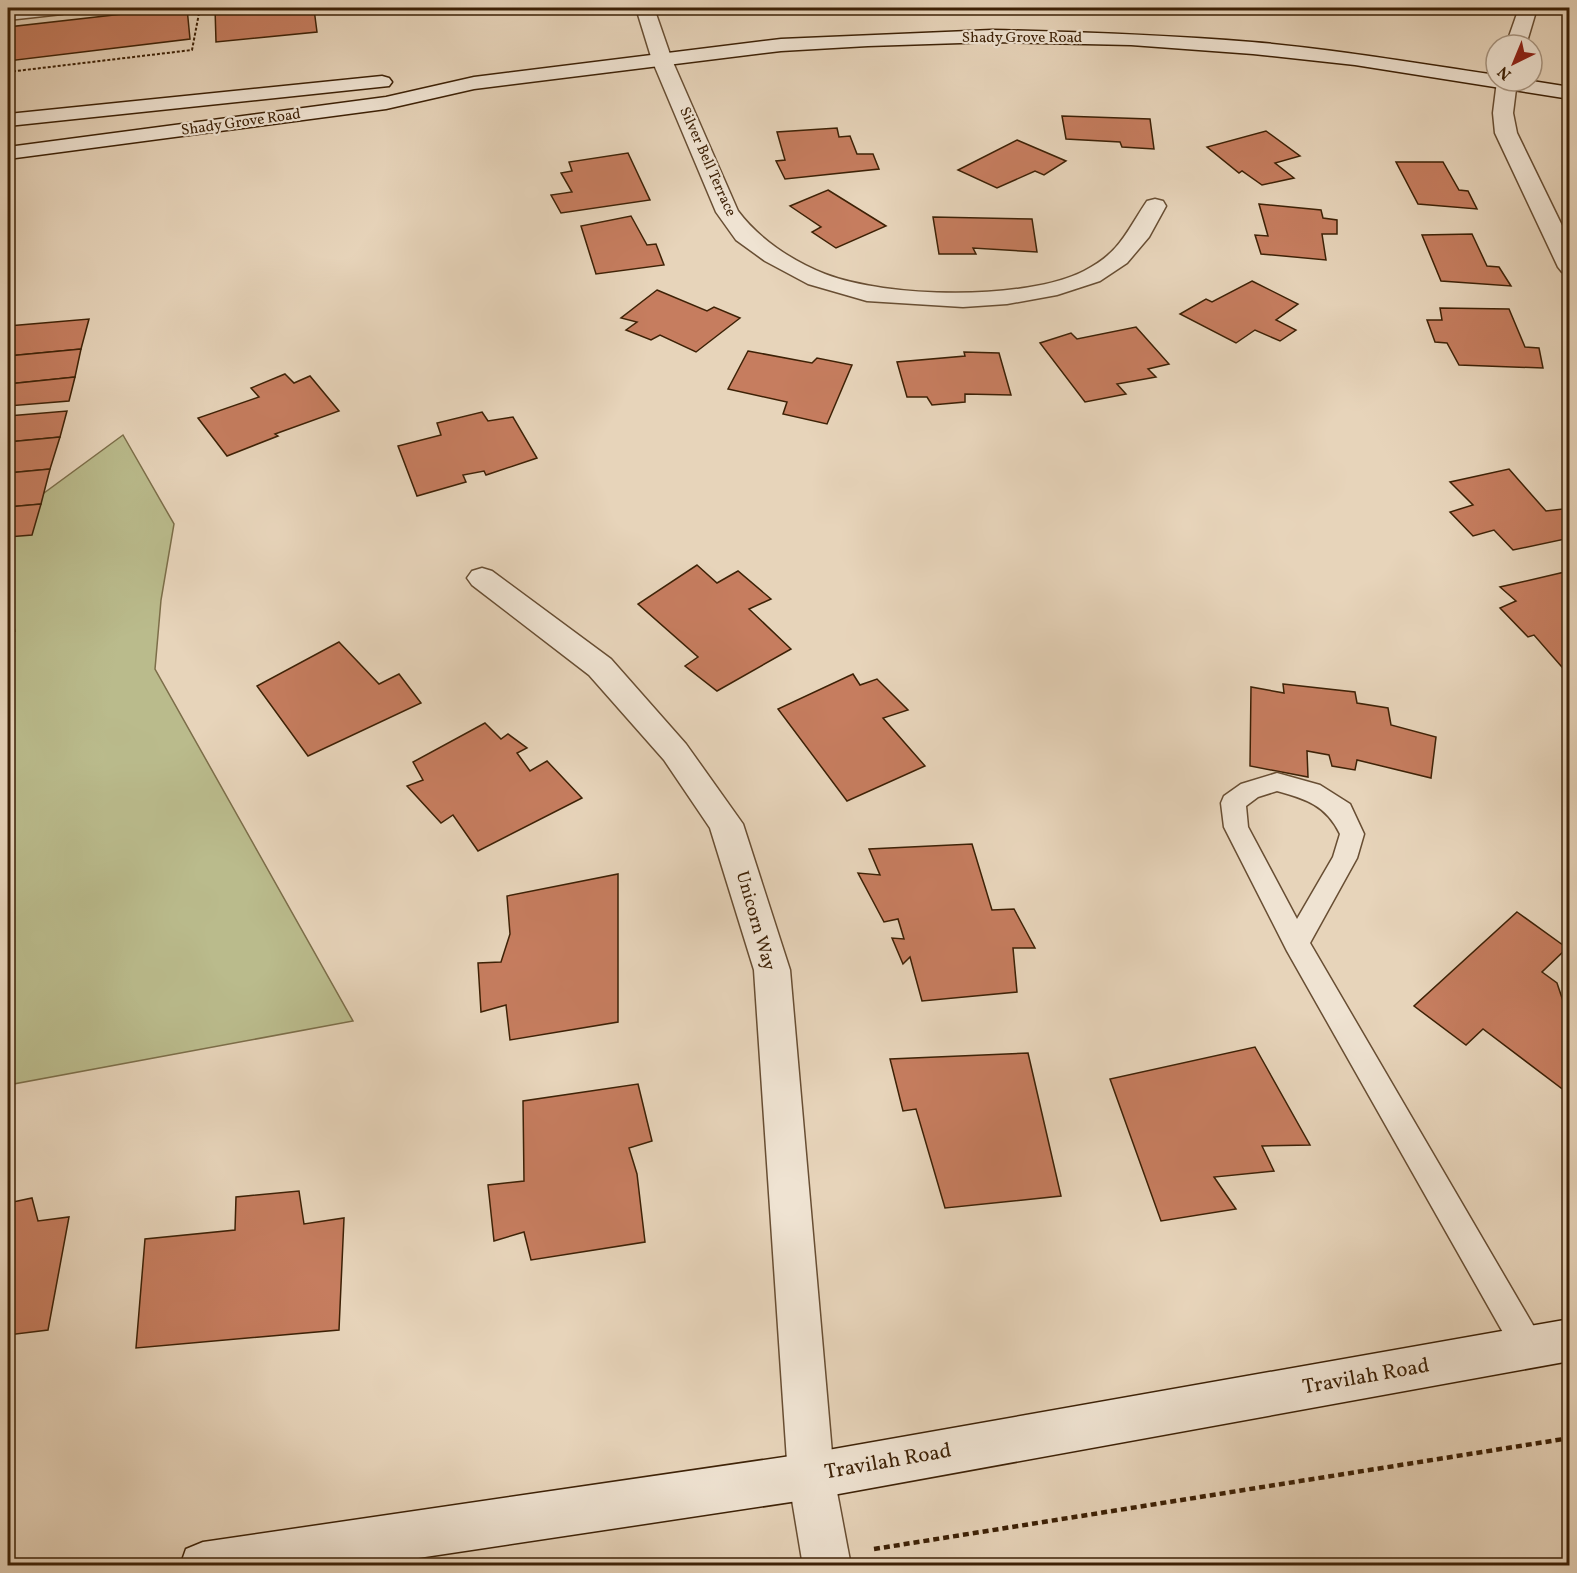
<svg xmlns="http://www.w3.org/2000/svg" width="1577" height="1573" font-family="Vollkorn,serif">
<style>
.green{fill:#babb8c;stroke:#7c6e49;stroke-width:1.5}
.building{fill:#c67d5f;stroke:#3d2106;stroke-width:1.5}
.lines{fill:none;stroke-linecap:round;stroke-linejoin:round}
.service-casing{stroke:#684e33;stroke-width:3}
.minor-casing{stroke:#684e33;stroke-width:3}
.tertiary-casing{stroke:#684e33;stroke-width:3}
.secondary-casing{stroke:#3d2106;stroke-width:3}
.path-far1{stroke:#3d2106;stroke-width:2;stroke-dasharray:3 2;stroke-linecap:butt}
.path{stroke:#3d2106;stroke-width:4.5;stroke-dasharray:6 4;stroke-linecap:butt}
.service{fill:#efe3d2;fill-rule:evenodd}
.minor{fill:#efe3d2;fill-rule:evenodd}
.tertiary{fill:#efe3d2;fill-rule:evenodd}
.secondary{fill:#efe3d2;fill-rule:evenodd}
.labels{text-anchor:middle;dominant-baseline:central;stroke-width:4.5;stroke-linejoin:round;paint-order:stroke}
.far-street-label{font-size:15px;fill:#3d2106;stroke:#efe3d2}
.street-label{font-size:18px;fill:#3d2106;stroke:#efe3d2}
.near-street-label{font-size:21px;fill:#3d2106;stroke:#efe3d2}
</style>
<rect width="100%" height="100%" fill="#e7d4ba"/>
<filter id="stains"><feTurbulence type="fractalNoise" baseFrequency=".00333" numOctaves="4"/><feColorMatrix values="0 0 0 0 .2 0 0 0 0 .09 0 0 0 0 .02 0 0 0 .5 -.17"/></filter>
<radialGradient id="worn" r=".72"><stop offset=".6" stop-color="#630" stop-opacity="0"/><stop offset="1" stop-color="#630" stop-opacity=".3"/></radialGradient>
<path class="green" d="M123,435L174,524L161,600L155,669L353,1021L8,1085V632L15,631L8,602V540L25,507Z"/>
<g class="building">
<path d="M176,8H187L190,39L8,61V27Z"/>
<path d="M215,8H321L314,9L317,32L216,42Z"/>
<path d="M1062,116L1150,119L1154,149L1122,147L1120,142L1066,139Z"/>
<path d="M837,128L839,137L850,136L857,154H873L879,169L785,179L776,161L785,160L777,132Z"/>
<path d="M1266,131L1300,156L1275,163L1294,178L1262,185L1242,171L1239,173L1207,147Z"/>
<path d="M1017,140L1066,161L1044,175L1035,171L997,188L958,170Z"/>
<path d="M628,153L650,200L561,213L551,195L572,192L561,173L572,171L569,162Z"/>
<path d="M1396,162H1443L1459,190L1468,191L1477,209L1418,204Z"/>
<path d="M828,190L886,226L836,248L812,232L821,227L790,206Z"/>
<path d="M1259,204L1321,210L1323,218L1337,220V234H1322L1326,260L1261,254L1255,235L1268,236Z"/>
<path d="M631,216L647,245L656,244L664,265L596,274L581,226Z"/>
<path d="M933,217L1032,219L1037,252L973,248L976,254H939Z"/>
<path d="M1472,234L1487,266L1499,267L1511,286L1441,281L1422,235Z"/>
<path d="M1252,281L1298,304L1276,320L1296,330L1280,341L1255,330L1236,343L1180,314L1206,299L1212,302Z"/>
<path d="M657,290L707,311L714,307L740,318L696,352L660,335L651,340L626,330L637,322L621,318Z"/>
<path d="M1440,308L1509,309L1525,347L1539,348L1543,368L1459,365L1447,343L1435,342L1427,320H1442Z"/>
<path d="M89,319L81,349L8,356V326Z"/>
<path d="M1136,327L1169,364L1148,369L1156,377L1117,384L1126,394L1085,402L1040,343L1071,333L1077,339Z"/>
<path d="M81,349L75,377L8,384V356Z"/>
<path d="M748,351L812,363L817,358L852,365L827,424L783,414L787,402L728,389Z"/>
<path d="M964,352L999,353L1011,395L965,394V402L932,405L927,397H907L897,362L965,356Z"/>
<path d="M285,374L294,383L310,376L339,411L275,434L278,436L227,456L198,418L259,397L251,388Z"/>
<path d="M75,377L69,401L8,406V384Z"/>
<path d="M67,411L60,437L8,442V416Z"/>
<path d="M482,412L488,421L513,417L537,458L486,475L484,471L463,475L466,482L417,496L398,446L441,435L437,423Z"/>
<path d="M60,437L50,469L8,473V442Z"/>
<path d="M50,469L41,504L8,507V473Z"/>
<path d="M1509,469L1546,511L1563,509L1570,516V538L1513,550L1494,530L1473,536L1450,512L1473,505L1450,482Z"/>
<path d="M41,504L32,535L8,537V507Z"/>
<path d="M697,565L717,583L738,571L771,599L749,609L791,649L717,691L685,666L698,657L638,604Z"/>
<path d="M1569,571L1570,674H1568L1534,635L1528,637L1500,608L1516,601L1500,587Z"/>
<path d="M339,642L379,684L399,674L421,703L308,756L257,686Z"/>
<path d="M853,674L860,685L877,679L908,710L883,718L925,766L847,801L778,709Z"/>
<path d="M1283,684L1355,692L1357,703L1388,708L1391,725L1436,737L1431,778L1357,760L1355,770L1332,766L1329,755L1307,751L1308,777L1250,766L1251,687L1284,693Z"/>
<path d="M485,723L501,739L508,734L527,748L517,753L530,771L547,761L582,798L478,851L453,815L441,823L407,786L423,780L413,762Z"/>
<path d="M972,844L992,910L1014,909L1035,948H1013L1017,992L922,1001L910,957L903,964L892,938L904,939L898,919L884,922L858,873L880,875L869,849Z"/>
<path d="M618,874V1022L510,1040L506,1005L481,1012L478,963L501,962L510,934L507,896Z"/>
<path d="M1517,912L1567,948L1542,972L1557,983L1563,1001L1570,1005L1569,1094L1483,1029L1466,1045L1414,1006Z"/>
<path d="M1255,1047L1310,1145L1262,1146L1274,1171L1214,1177L1236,1209L1161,1221L1110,1079Z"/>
<path d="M1028,1053L1061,1196L945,1208L916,1109L903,1111L890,1059Z"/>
<path d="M638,1084L652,1141L629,1148L637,1174L645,1242L531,1260L524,1232L494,1241L488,1185L524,1181L523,1101Z"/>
<path d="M299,1191L304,1224L344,1218L339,1330L136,1348L145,1239L235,1230L236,1197Z"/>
<path d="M32,1198L38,1221L69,1217L48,1330L8,1335V1203Z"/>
</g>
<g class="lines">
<g class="service-casing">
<path id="service" d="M1277,773L1320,785L1350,804L1364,834L1357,858L1310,943L1540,1337L1545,1348L1540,1359L1529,1364L1518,1359L1287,951L1224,827L1221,803L1224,796L1241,784ZM1277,791C1306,799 1326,805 1340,834L1333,857L1297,919L1248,827L1246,806L1258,797Z"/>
</g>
<g class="minor-casing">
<g id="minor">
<path d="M8,8H71L69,12L62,14L8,20Z"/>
<path d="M636,8H654L672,60L738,211C759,239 792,261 825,274C887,298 1025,301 1084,271C1121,252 1126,232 1147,201L1155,199L1163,201L1166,206L1149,237L1127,263L1100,281L1057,295L1007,304L963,307L867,301L808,284L765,261L736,240L716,212L652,60Z"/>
<path d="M1519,8H1537L1526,45H1506Z"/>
<path d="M1497,81H1517L1513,113L1517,133L1570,242V274L1562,272L1558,267L1495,133L1493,113Z"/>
<path d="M482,568L492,571L611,659L686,744L743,824L790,970L834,1476L827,1492L811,1499L795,1492L788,1476L754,970L710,828L664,760L589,675L472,585L467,578L472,571Z"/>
</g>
</g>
<g class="tertiary-casing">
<path id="tertiary" d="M811,1453L827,1460L834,1476L851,1566H803L788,1476L795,1460Z"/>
</g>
<g class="secondary-casing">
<g id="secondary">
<path d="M992,30C1079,32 1165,35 1252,42C1334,49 1415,63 1496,75V81H1532L1570,87V99L1355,65L1253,54L1131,45L992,42L868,46L781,51L474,89L386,109L8,159V147L386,97L474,77L781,39Z"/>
<path d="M382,76L389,78L392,82L389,86L8,126V114Z"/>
<path d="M1570,1319V1361L811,1499L365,1566H180L186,1549L203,1542L811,1453Z"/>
</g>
</g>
<path class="path-far1" d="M8,72L192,50L200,8"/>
<g class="path">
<path d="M874,1549L1570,1438"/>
<path d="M754,1566L775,1563"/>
</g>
<use href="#service" class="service"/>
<use href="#minor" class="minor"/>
<use href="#tertiary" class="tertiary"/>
<use href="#secondary" class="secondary"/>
</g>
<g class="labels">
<g class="far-street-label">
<text x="1022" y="38">Shady Grove Road</text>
<text transform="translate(241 123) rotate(-8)">Shady Grove Road</text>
<text transform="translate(707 162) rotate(66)">Silver Bell Terrace</text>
</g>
<g class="street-label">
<text transform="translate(755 921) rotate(74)">Unicorn Way</text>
</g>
<g class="near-street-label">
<text transform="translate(1366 1377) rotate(-10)">Travilah Road</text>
<text transform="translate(888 1462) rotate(-10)">Travilah Road</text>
</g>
</g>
<rect width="1577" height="1573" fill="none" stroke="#e7d4ba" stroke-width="30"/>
<rect x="9" y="9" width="1559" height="1555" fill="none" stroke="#3d2106" stroke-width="3"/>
<rect x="15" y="15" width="1547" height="1543" fill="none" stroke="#3d2106" stroke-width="1.5"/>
<g transform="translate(1514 63) rotate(223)"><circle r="28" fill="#efe3d2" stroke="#a89580" stroke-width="1.5"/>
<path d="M0-4.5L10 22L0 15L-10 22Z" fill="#8f2418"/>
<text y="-9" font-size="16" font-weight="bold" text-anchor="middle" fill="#3d2106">N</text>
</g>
<rect width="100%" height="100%" filter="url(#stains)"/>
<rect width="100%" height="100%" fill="url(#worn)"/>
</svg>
